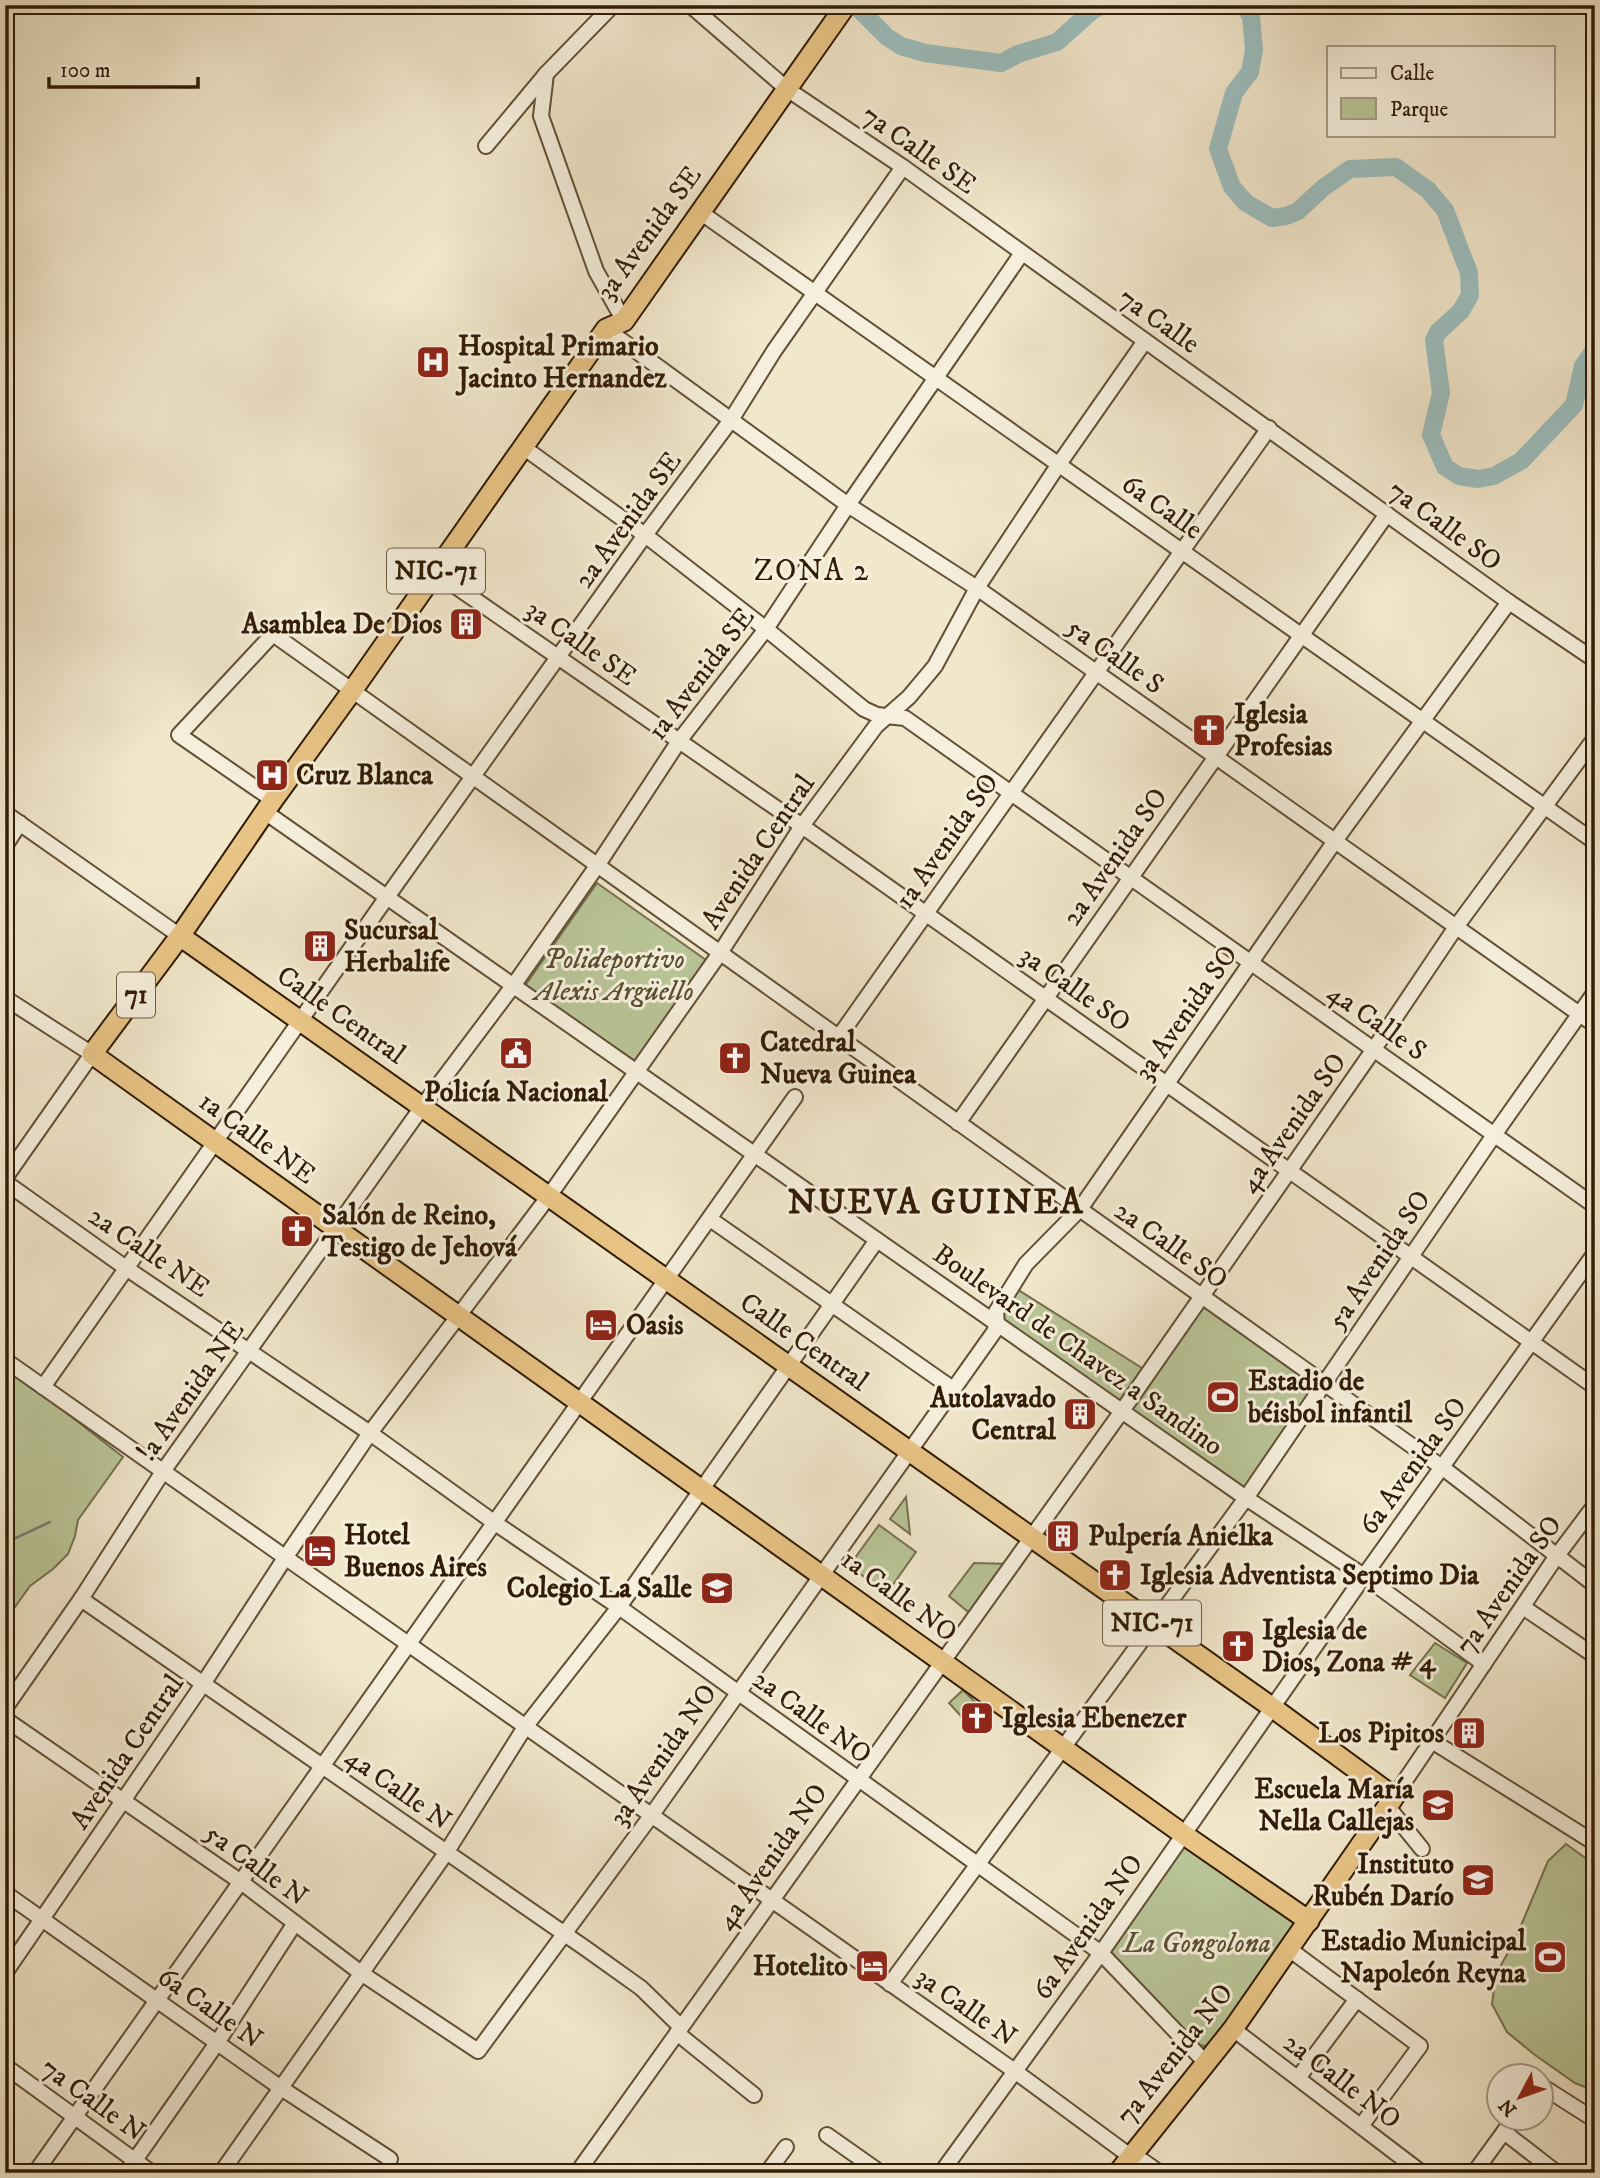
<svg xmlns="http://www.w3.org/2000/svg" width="1600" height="2178" font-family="'IM FELL DW Pica',serif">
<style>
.green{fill:#b9c598;stroke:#75704e;stroke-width:2}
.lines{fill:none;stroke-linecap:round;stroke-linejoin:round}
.stream{stroke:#717d74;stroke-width:2.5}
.river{stroke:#9cbebe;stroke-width:18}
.minor-casing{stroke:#614f36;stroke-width:18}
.highway-casing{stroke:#311c05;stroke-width:23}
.minor{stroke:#f6efdd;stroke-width:14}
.highway{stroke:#e8c486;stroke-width:19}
.labels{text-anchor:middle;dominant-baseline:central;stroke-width:6;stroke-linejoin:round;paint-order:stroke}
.shield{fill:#f6efdd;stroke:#6c5b46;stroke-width:2}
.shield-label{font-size:26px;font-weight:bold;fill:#311c05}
.street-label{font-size:28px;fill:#311c05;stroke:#f6efdd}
.poi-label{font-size:28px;font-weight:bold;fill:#311c05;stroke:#f6efdd;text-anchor:start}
.park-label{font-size:28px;font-style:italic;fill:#5a4f31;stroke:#f6efdd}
.neighbourhood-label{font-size:30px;letter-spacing:2px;fill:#311c05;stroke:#f6efdd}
.district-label{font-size:35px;font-weight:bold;letter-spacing:2px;fill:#311c05;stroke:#f6efdd}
</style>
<rect width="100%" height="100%" fill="#f1e7cb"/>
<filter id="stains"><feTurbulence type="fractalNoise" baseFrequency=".00286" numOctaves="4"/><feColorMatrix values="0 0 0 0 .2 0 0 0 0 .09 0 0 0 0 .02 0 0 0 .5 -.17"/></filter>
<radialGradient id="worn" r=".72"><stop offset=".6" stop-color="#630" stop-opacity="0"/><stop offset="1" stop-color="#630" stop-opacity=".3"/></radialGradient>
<g class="green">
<path d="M597,883L706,960L631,1067L522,990Z"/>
<path d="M1012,1286L1145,1370L1119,1406L1003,1324L999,1315Z"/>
<path d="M1203,1302L1318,1385L1243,1492L1127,1410Z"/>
<path d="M5,1369L59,1407L123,1457L78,1520L75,1536L68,1554L53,1569L30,1586L5,1621Z"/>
<path d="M906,1497L910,1534L890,1519Z"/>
<path d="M879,1525L916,1552L887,1593L849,1566Z"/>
<path d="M974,1563L1011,1564L973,1616L949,1596Z"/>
<path d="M1435,1643L1467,1663L1445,1698L1410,1675Z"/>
<path d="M963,1690L975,1702L961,1716L949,1703Z"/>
<path d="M1185,1844L1292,1919L1295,1927L1212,2041L1205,2046L1200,2045L1112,1959L1109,1950Z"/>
<path d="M1566,1844L1595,1865V2091L1575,2083L1535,2055L1507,2032L1492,2004L1496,1974L1515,1940L1548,1861Z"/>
</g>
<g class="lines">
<path class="stream" d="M5,1543L50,1522"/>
<g class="river">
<path d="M855,5L887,37L901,46L925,53L1001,63L1018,54L1057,42L1093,10L1104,5"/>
<path d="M1243,5L1251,16L1254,50L1250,72L1234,93L1218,149L1232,187L1246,203L1272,218L1286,216L1298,211L1323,188L1350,169L1396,167L1428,190L1445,210L1469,273L1470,295L1461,311L1438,332L1434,340L1441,393L1431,435L1445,467L1459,476L1478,479L1494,476L1521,461L1574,405L1583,366L1595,349"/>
</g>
<g class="minor-casing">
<g id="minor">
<path d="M613,5L546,74L541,116L596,271L624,321"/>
<path d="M690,5L787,89L903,167L1509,602L1595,660"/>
<path d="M486,146L546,74"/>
<path d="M700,212L1595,842"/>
<path d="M606,329L848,505L977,588L1595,1025"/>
<path d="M523,447L645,535L766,629L864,709L877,715L905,718L1595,1206"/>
<path d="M435,572L802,826L1595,1387"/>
<path d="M273,800L179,735L273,634L1443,1468L1595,1585"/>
<path d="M265,812L1246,1498L1364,1576L1484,1664"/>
<path d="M5,813L180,936"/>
<path d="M5,846L20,823"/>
<path d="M5,998L92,1054L5,1178"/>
<path d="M838,1038L1269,428"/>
<path d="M958,1123L1387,514"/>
<path d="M5,1182L126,1268L370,1433L495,1523L619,1607L1101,1953L1206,2063"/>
<path d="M710,1219L953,1389"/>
<path d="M5,1360L1016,2072L1130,2156L1143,2161L1160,2173"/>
<path d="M43,1387L387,897L645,535L731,420L774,351L903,167"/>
<path d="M81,1599L585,1948L641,1988L681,2027"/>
<path d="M1523,1607L1595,1656"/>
<path d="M5,1708L81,1599L164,1470L422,1107L513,986L597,866L679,741L766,629L848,505L1022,253"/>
<path d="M5,1719L241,1882L361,1973L478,2051L651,1816L994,1332L997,1324L996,1312L1026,1264L1080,1209L1335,841L1509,602"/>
<path d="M1432,1741L1595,1843"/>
<path d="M1394,1797L1556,1557L1595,1505"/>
<path d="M1388,1807L1422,1849"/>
<path d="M5,1893L281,2088L390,2159"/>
<path d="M1289,1949L1420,2046L1361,2126"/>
<path d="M5,1973L203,1684L285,1558L370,1433L549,1196L720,953L802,826L876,726L909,697L935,666L977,588L1059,464L1145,341"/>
<path d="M890,1984L1246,1498L1494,1135L1595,992"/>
<path d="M1233,2029L1422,2173"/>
<path d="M677,2033L754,2095"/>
<path d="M5,2066L152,2173"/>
<path d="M1298,2078L1357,1999"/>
<path d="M1540,2085L1595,2120"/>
<path d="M1504,2132L1557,2173"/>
<path d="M827,2135L881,2173"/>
<path d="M35,2173L795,1097"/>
<path d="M126,2173L217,2043L295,1923"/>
<path d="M221,2173L446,1853L525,1727L619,1607L877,1240"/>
<path d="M577,2173L1122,1411L1374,1049L1456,927L1595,738"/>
<path d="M767,2173L786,2147"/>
<path d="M941,2173L1101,1953L1364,1576L1595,1253"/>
<path d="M1474,2173L1514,2118"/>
</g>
</g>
<g class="highway-casing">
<g id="highway">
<path d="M846,5L624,321L606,329L352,691L273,800L180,936L92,1054L1183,1834L1309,1921"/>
<path d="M180,936L1273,1708L1394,1797L1233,2029L1118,2173"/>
</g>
</g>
<use href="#minor" class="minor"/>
<use href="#highway" class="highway"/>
</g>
<defs>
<g id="hospital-square" transform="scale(1.75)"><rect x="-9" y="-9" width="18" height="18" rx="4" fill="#8f2418" stroke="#f6efdd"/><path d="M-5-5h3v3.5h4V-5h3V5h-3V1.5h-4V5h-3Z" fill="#fff"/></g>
<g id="building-square" transform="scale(1.75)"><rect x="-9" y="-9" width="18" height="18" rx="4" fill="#8f2418" stroke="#f6efdd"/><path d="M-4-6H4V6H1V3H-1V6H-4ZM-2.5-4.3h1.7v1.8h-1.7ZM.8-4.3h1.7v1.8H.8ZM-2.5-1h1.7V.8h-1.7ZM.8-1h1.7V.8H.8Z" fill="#fff"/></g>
<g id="church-square" transform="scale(1.75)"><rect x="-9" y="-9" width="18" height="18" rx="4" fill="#8f2418" stroke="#f6efdd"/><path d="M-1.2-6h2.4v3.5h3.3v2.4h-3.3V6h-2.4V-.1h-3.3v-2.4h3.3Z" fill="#fff"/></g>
<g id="civic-square" transform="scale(1.75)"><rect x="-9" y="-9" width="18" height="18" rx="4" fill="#8f2418" stroke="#f6efdd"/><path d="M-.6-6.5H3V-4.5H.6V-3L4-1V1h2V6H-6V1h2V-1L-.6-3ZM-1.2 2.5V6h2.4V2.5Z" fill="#fff"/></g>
<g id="hotel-square" transform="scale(1.75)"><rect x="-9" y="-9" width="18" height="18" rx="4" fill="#8f2418" stroke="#f6efdd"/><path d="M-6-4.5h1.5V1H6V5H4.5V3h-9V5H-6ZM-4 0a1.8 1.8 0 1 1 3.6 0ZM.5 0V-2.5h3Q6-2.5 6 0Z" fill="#fff"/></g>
<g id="stadium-square" transform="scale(1.75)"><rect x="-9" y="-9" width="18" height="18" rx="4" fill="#8f2418" stroke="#f6efdd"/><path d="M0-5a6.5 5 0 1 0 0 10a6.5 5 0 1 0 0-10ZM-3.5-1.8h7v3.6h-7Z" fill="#fff"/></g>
<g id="school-square" transform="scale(1.75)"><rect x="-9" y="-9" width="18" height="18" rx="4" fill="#8f2418" stroke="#f6efdd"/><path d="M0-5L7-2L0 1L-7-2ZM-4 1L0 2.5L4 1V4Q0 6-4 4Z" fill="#fff"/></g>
</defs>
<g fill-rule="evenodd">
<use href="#hospital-square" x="433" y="362"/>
<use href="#building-square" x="466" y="624"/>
<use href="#church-square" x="1209" y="730"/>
<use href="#hospital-square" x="272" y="775"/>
<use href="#building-square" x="320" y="946"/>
<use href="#civic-square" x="516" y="1053"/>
<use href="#church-square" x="735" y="1058"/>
<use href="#church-square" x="297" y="1231"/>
<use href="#hotel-square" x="601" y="1325"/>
<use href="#stadium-square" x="1223" y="1397"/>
<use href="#building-square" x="1080" y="1414"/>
<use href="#building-square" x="1063" y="1536"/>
<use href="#hotel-square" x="320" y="1551"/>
<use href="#church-square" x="1115" y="1575"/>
<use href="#school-square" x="717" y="1588"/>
<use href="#church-square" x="1238" y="1646"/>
<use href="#church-square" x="977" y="1718"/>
<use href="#building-square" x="1469" y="1733"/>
<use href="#school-square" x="1438" y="1805"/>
<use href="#school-square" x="1478" y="1880"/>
<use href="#stadium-square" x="1550" y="1957"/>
<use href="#hotel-square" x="872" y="1966"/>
</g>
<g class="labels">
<g class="shield">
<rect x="387" y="548.5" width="98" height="45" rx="5"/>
<rect x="117" y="972.5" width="38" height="45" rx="5"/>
<rect x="1103" y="1600.5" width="98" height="45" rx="5"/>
</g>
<g class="shield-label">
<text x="436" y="571">NIC-71</text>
<text x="136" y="995">71</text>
<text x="1152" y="1623">NIC-71</text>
</g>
<g class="street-label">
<text transform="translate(919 150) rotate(35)">7a Calle SE</text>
<text transform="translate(649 233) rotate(-54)">3a Avenida SE</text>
<text transform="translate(1159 321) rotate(35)">7a Calle</text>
<text transform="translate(1162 507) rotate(35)">6a Calle</text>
<text transform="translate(628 520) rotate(-54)">2a Avenida SE</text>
<text transform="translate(1445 526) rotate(36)">7a Calle SO</text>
<text transform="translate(581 643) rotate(35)">3a Calle SE</text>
<text transform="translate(1115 656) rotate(35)">5a Calle S</text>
<text transform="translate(701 674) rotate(-53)">1a Avenida SE</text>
<text transform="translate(947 841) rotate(-55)">1a Avenida SO</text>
<text transform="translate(758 852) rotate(-56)">Avenida Central</text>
<text transform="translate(1115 857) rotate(-55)">2a Avenida SO</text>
<text transform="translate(1075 989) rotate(35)">3a Calle SO</text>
<text transform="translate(1186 1013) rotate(-55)">3a Avenida SO</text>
<text transform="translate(341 1015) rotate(35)">Calle Central</text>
<text transform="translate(1377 1022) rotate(35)">4a Calle S</text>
<text transform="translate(1293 1123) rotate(-55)">4a Avenida SO</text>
<text transform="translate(257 1138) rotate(36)">1a Calle NE</text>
<text transform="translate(1171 1245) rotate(35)">2a Calle SO</text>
<text transform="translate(149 1252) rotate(34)">2a Calle NE</text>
<text transform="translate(1379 1260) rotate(-56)">5a Avenida SO</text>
<text transform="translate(804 1342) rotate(35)">Calle Central</text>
<text transform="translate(1078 1350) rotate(35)">Boulevard de Chavez a Sandino</text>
<text transform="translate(191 1391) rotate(-55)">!a Avenida NE</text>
<text transform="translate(1413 1466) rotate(-54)">6a Avenida SO</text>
<text transform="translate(1509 1585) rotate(-55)">7a Avenida SO</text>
<text transform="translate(899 1596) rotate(36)">1a Calle NO</text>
<text transform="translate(812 1717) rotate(36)">2a Calle NO</text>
<text transform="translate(127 1752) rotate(-56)">Avenida Central</text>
<text transform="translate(663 1755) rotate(-55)">3a Avenida NO</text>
<text transform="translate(398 1789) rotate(35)">4a Calle N</text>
<text transform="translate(772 1857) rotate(-55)">4a Avenida NO</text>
<text transform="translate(256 1865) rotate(36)">5a Calle N</text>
<text transform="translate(1088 1927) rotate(-55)">6a Avenida NO</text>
<text transform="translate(966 2007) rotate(35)">3a Calle N</text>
<text transform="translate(210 2008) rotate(35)">6a Calle N</text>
<text transform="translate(1175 2054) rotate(-52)">7a Avenida NO</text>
<text transform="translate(1342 2081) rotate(37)">2a Calle NO</text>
<text transform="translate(93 2100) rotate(36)">7a Calle N</text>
</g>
<g class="poi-label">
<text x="458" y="346">Hospital Primario<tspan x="458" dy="32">Jacinto Hernandez</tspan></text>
<text x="442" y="624" text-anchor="end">Asamblea De Dios</text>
<text x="1234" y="714">Iglesia<tspan x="1234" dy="32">Profesias</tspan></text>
<text x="296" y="775">Cruz Blanca</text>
<text x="344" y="930">Sucursal<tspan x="344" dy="32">Herbalife</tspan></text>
<text x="760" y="1042">Catedral<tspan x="760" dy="32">Nueva Guinea</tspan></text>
<text x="516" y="1092" text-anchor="middle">Policía Nacional</text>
<text x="322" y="1215">Salón de Reino,<tspan x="322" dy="32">Testigo de Jehová</tspan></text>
<text x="626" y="1325">Oasis</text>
<text x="1248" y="1381">Estadio de<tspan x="1248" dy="32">béisbol infantil</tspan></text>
<text x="1056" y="1398" text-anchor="end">Autolavado<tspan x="1056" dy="32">Central</tspan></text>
<text x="344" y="1535">Hotel<tspan x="344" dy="32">Buenos Aires</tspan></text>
<text x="1088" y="1536">Pulpería Anielka</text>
<text x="1140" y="1575">Iglesia Adventista Septimo Dia</text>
<text x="692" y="1588" text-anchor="end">Colegio La Salle</text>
<text x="1262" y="1630">Iglesia de<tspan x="1262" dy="32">Dios, Zona # 4</tspan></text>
<text x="1002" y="1718">Iglesia Ebenezer</text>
<text x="1444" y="1733" text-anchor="end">Los Pipitos</text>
<text x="1414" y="1789" text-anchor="end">Escuela María<tspan x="1414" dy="32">Nella Callejas</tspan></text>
<text x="1454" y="1864" text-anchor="end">Instituto<tspan x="1454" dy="32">Rubén Darío</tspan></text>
<text x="1526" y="1941" text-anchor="end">Estadio Municipal<tspan x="1526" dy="32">Napoleón Reyna</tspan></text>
<text x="848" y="1966" text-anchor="end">Hotelito</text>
</g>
<g class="park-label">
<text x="614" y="959">Polideportivo<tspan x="614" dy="32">Alexis Argüello</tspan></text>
<text x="1197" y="1943">La Gongolona</text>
</g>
<g class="neighbourhood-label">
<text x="812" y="571">ZONA 2</text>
</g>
<g class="district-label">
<text x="936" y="1203">NUEVA GUINEA</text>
</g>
</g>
<rect width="1600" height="2178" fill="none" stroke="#f1e7cb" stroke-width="28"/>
<rect x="7" y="7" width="1586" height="2164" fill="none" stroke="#311c05" stroke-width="3.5"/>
<rect x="14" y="14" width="1572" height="2150" fill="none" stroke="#311c05" stroke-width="2"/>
<rect x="1327" y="46" width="228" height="91" fill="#f6efdd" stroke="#a79b87" stroke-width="2"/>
<rect x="1341" y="68" width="35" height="10" fill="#f6efdd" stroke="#a79b87" stroke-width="2"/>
<text x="1390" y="80" font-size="21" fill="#311c05">Calle</text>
<rect x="1341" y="98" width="35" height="21" fill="#b9c598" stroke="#a79b87" stroke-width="2"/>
<text x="1390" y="116" font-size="21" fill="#311c05">Parque</text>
<g transform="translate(1520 2097) rotate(229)"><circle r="33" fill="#f6efdd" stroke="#a79b87" stroke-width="2"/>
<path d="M0-5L12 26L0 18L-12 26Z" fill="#8f2418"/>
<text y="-10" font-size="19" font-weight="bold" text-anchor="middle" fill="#311c05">N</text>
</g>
<path d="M49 77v10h149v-10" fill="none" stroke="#311c05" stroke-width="3.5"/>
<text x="60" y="77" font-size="21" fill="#311c05" stroke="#f6efdd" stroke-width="5" paint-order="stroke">100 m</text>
<rect width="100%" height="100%" filter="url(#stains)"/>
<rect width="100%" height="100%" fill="url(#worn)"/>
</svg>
